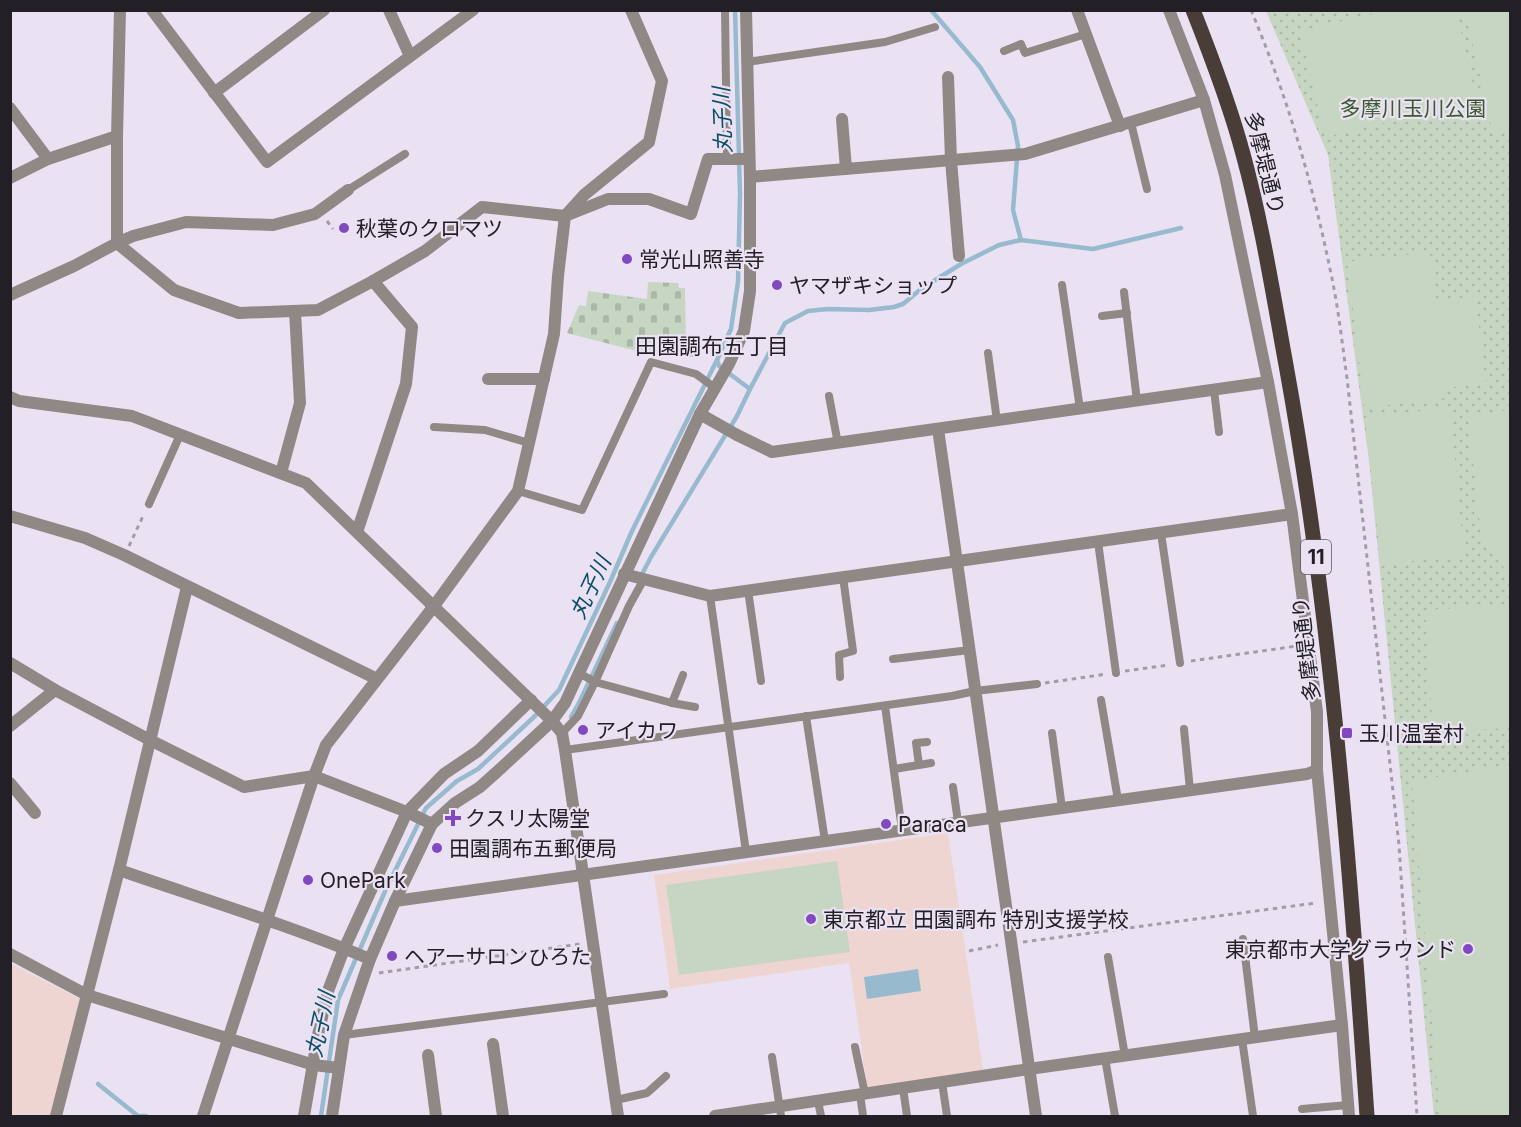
<svg xmlns="http://www.w3.org/2000/svg" width="1521" height="1127" font-family="Inter,'Noto Sans JP',sans-serif">
<style>
.education{fill:#efd5d1}
.cemetery{fill:url(#cemetery-stones)}
.park{fill:url(#park-dots)}
.garden{fill:#c7d6c2}
.water{fill:#98bace}
.lines{fill:none;stroke-linecap:round;stroke-linejoin:round}
.stream{stroke:#98bace;stroke-width:4.5}
.path{stroke:#a29ca9;stroke-width:3;stroke-dasharray:4.5 4.5;stroke-linecap:butt}
.lane{stroke:#908885;stroke-width:8}
.street{stroke:#908885;stroke-width:12}
.primary{stroke:#4a3d38;stroke-width:15}
.poi-dot{fill:#8248bf;stroke:#eae2f3;stroke-width:2}
.labels{text-anchor:middle;dominant-baseline:central;stroke-width:4.5;stroke-linejoin:round;paint-order:stroke}
.shield{fill:#eae2f3;stroke:#5e5a64;stroke-width:1.5}
.shield-label{font-size:20px;font-weight:bold;fill:#222026}
.park-label{font-size:21px;fill:#3c5a2f;stroke:#eae2f3}
.street-label{font-size:21px;fill:#222026;stroke:#eae2f3}
.poi-label{font-size:21px;fill:#222026;stroke:#eae2f3;text-anchor:start}
.water-label{font-size:22px;font-style:italic;fill:#0c4d69;stroke:#eae2f3}
.neighbourhood-label{font-size:22px;fill:#222026;stroke:#eae2f3}
</style>
<defs>
<pattern id="cemetery-stones" width="16" height="16" patternUnits="userSpaceOnUse" patternTransform="scale(1.5)"><rect width="16" height="16" fill="#c7d6c2"/><path d="M2 7V4a2 2 0 0 1 4 0v3zM10 15v-3a2 2 0 0 1 4 0v3z" fill="#abb7a7"/></pattern>
<pattern id="park-dots" width="8" height="8" patternUnits="userSpaceOnUse" patternTransform="scale(1.5)"><rect width="8" height="8" fill="#c7d6c2"/><path d="M2 2h.1M6 6h.1" fill="none" stroke="#abb7a7" stroke-width="1.8" stroke-linecap="round"/></pattern>
</defs>
<rect width="100%" height="100%" fill="#eae2f3"/>
<g class="education">
<path d="M948,833L984,1076L868,1092L849,963L670,989L654,875Z"/>
<path d="M10,963L80,999L51,1116H11Z"/>
</g>
<path class="cemetery" d="M648,282L678,283L679,288H685L686,339L700,341L701,357L652,355L567,333L579,305L586,306L588,291L647,299Z"/>
<path class="park" d="M1266,11H1510V1116H1434L1369,461L1328,155Z"/>
<g class="garden">
<path d="M1390,10L1456,11L1477,101L1325,137L1300,31Z"/>
<path d="M1465,11H1510V129L1493,133Z"/>
<path d="M1430,252L1436,301L1475,296L1486,383L1447,388V398L1365,408L1347,262Z"/>
<path d="M1450,408L1464,556L1381,564L1365,417Z"/>
<path d="M1510,410V577L1481,536L1468,415Z"/>
<path d="M1510,605V728L1433,732L1425,610Z"/>
<path d="M1510,765V1116H1440L1412,781Z"/>
<path d="M837,861L850,952L679,975L666,885Z"/>
</g>
<path class="water" d="M918,969L921,991L867,999L864,977Z"/>
<g class="lines">
<g class="stream">
<path d="M931,10L980,67L1013,120L1018,146L1013,210L1021,240"/>
<path d="M717,360L719,366L750,389L785,323L808,311L828,309L869,310L894,307L903,304L921,289L961,264L999,245L1021,240L1093,249L1181,228"/>
<path d="M640,578L651,557L737,416L750,389"/>
<path d="M571,717L578,705L617,623"/>
<path d="M98,1084L138,1116H146"/>
<path d="M321,1116L338,1000L386,889L426,808L457,781L478,769L535,716L559,690L610,582L632,531L717,360L731,329L738,282L740,194L735,10"/>
</g>
<g class="path">
<path d="M1251,10C1286,93 1312,181 1330,269C1338,305 1342,342 1347,378L1399,845L1417,1116"/>
<path d="M327,221L333,229"/>
<path d="M129,546L144,514"/>
<path d="M1191,661L1297,646"/>
<path d="M1125,671L1169,665"/>
<path d="M1045,683L1107,674"/>
<path d="M1023,942L1316,903"/>
<path d="M969,951L998,945"/>
<path d="M379,973L580,944"/>
</g>
<g class="lane">
<path d="M725,10L727,159"/>
<path d="M1004,51L1021,44L1025,53L1086,34"/>
<path d="M747,62L885,42L935,27"/>
<path d="M1131,123L1147,189"/>
<path d="M348,190L405,154"/>
<path d="M1062,285L1080,409"/>
<path d="M1124,292L1137,401"/>
<path d="M1102,316L1127,313"/>
<path d="M988,353L997,421"/>
<path d="M1214,390L1219,432"/>
<path d="M829,396L838,444"/>
<path d="M434,427L485,430L529,443"/>
<path d="M518,491L582,510L651,362L696,374L715,388"/>
<path d="M149,504L180,435"/>
<path d="M1161,533L1180,663"/>
<path d="M1098,542L1116,673"/>
<path d="M748,590L761,681"/>
<path d="M710,596L746,852"/>
<path d="M893,659L970,650"/>
<path d="M579,673L595,682L672,703L683,675"/>
<path d="M840,677L839,655L853,651L843,577"/>
<path d="M1101,700L1118,800"/>
<path d="M672,703L695,707"/>
<path d="M885,706L902,830"/>
<path d="M806,716L825,841"/>
<path d="M1184,729L1190,790"/>
<path d="M562,733L578,716L595,682L629,606L644,579"/>
<path d="M1052,733L1062,808"/>
<path d="M565,750L952,696L975,691L1037,684"/>
<path d="M919,765L916,743L927,742"/>
<path d="M894,769L931,763"/>
<path d="M953,787L958,822"/>
<path d="M1243,939L1255,1038"/>
<path d="M1108,957L1125,1056"/>
<path d="M344,1035L664,994"/>
<path d="M1242,1039L1253,1116"/>
<path d="M855,1047L865,1094"/>
<path d="M772,1057L781,1116"/>
<path d="M1105,1058L1115,1116"/>
<path d="M942,1082L947,1116"/>
<path d="M903,1088L907,1116"/>
<path d="M860,1094L863,1116"/>
<path d="M616,1100L647,1093L666,1076"/>
<path d="M818,1101L821,1116"/>
<path d="M1302,1109L1348,1105"/>
</g>
<g class="street">
<path d="M120,10L117,136V243L174,290L239,313L318,310L373,281L425,251L482,207L565,216L608,199H649L691,214L708,159H749"/>
<path d="M152,10L267,162L473,10"/>
<path d="M389,10L410,56"/>
<path d="M1077,10L1120,126"/>
<path d="M1169,10L1204,100L1225,175L1268,382L1292,514L1317,712V770L1342,1025L1349,1116"/>
<path d="M948,77L951,160L959,256"/>
<path d="M214,93L324,10"/>
<path d="M10,108L48,159"/>
<path d="M842,119L846,169"/>
<path d="M750,177L1025,154L1204,100"/>
<path d="M10,178L48,159L117,136"/>
<path d="M10,295L74,266L117,243L133,236L186,222L273,225L315,214L348,190"/>
<path d="M488,379H544"/>
<path d="M10,397L19,401L132,416L306,483L552,721L562,733L565,750L618,1116"/>
<path d="M700,414L737,435L772,452L1268,382"/>
<path d="M938,429L1036,1116"/>
<path d="M281,473L300,403L295,311"/>
<path d="M10,516L85,538L124,555L377,679"/>
<path d="M357,532L406,384L412,327L373,281"/>
<path d="M624,574L710,596L1292,514"/>
<path d="M10,663L55,690L150,740L244,787L314,776L407,812L432,824"/>
<path d="M10,726L55,690"/>
<path d="M10,783L35,813"/>
<path d="M119,870C203,899 288,925 370,959"/>
<path d="M395,901L1307,774L1317,770"/>
<path d="M10,954L87,995L314,1065L339,1068"/>
<path d="M493,1044L503,1116"/>
<path d="M428,1055L436,1116"/>
<path d="M56,1116L119,870L187,587"/>
<path d="M203,1116L314,776L326,745L434,606L518,491L554,334L558,276L565,216L584,195L649,142L662,81L631,10"/>
<path d="M304,1116L318,1035L328,991L344,949L407,812L444,774L478,751L531,700"/>
<path d="M332,1116L344,1035L370,959L395,901L432,824L455,803L480,787L499,770L552,721L565,703L700,414L729,364L744,331L750,291V177L746,10"/>
<path d="M715,1116L1029,1069L1342,1025"/>
</g>
<path class="primary" d="M1193,10C1212,58 1230,105 1243,154C1262,223 1273,294 1286,365C1331,613 1350,865 1367,1116"/>
</g>
<g class="poi-dot">
<circle cx="344" cy="228" r="6"/>
<circle cx="627" cy="259" r="6"/>
<circle cx="777" cy="285" r="6"/>
<circle cx="583" cy="730" r="6"/>
<rect x="1341" y="727" width="12" height="12" rx="3"/>
<path d="M450 809h6v6h6v6h-6v6h-6v-6h-6v-6h6z"/>
<circle cx="886" cy="824" r="6"/>
<circle cx="437" cy="848" r="6"/>
<circle cx="308" cy="880" r="6"/>
<circle cx="811" cy="919" r="6"/>
<circle cx="1468" cy="949" r="6"/>
<circle cx="392" cy="956" r="6"/>
</g>
<g class="labels">
<rect class="shield" x="1301" y="540" width="30" height="34" rx="4.5"/>
<g class="shield-label">
<text x="1316" y="557">11</text>
</g>
<g class="park-label">
<text x="1413" y="108">多摩川玉川公園</text>
</g>
<g class="street-label">
<text transform="translate(1265 163) rotate(76)">多摩堤通り</text>
<text transform="translate(1306 649) rotate(-97)">多摩堤通り</text>
</g>
<g class="poi-label">
<text x="356" y="228">秋葉のクロマツ</text>
<text x="639" y="259">常光山照善寺</text>
<text x="789" y="285">ヤマザキショップ</text>
<text x="595" y="730">アイカワ</text>
<text x="1359" y="733">玉川温室村</text>
<text x="465" y="818">クスリ太陽堂</text>
<text x="898" y="824">Paraca</text>
<text x="449" y="848">田園調布五郵便局</text>
<text x="320" y="880">OnePark</text>
<text x="823" y="919">東京都立 田園調布 特別支援学校</text>
<text x="1456" y="949" text-anchor="end">東京都市大学グラウンド</text>
<text x="404" y="956">ヘアーサロンひろた</text>
</g>
<g class="water-label">
<text transform="translate(722 120) rotate(-92)">丸子川</text>
<text transform="translate(590 587) rotate(-65)">丸子川</text>
<text transform="translate(320 1024) rotate(-78)">丸子川</text>
</g>
<g class="neighbourhood-label">
<text x="712" y="346">田園調布五丁目</text>
</g>
</g>
<rect width="1521" height="1127" fill="none" stroke="#222026" stroke-width="24"/>
</svg>
